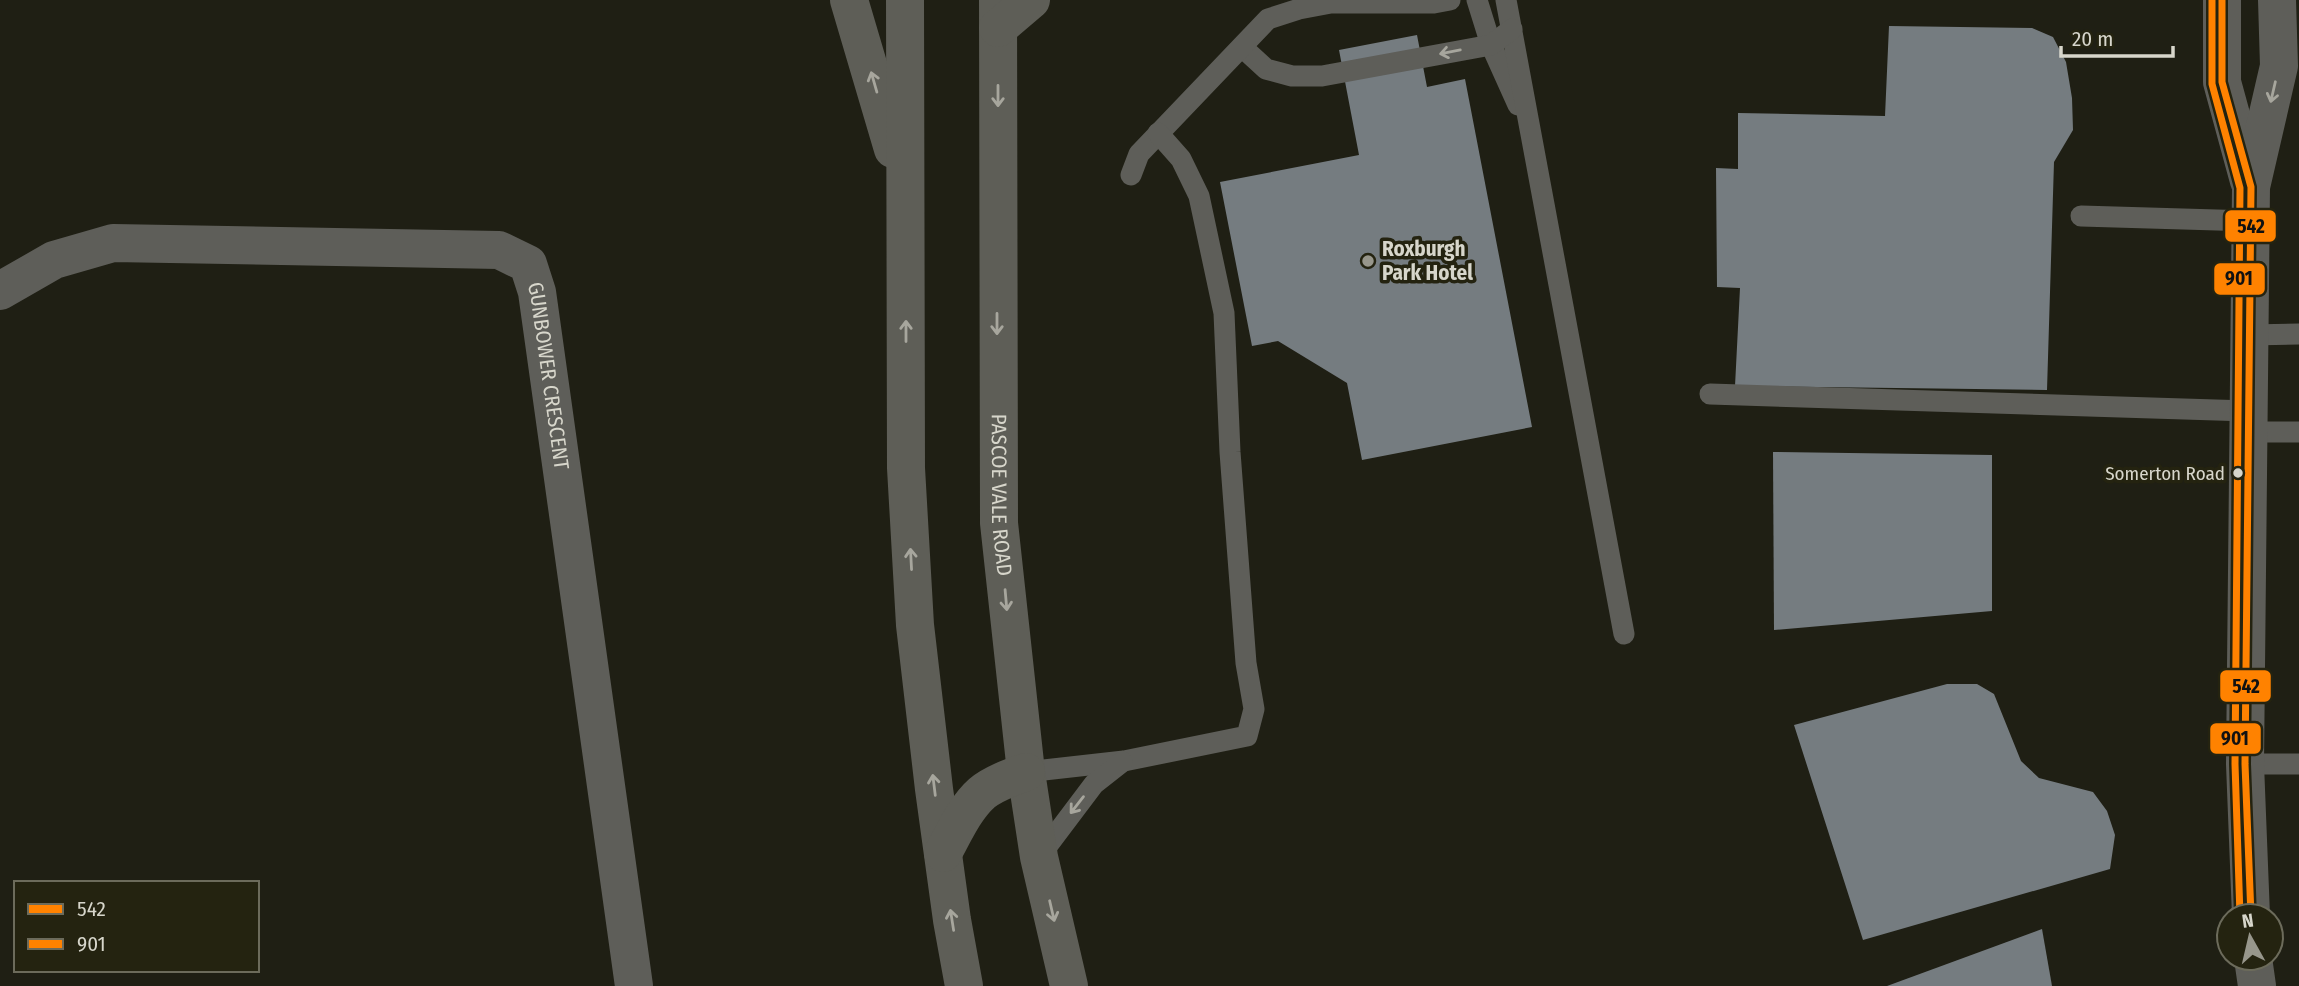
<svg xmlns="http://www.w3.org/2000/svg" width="2299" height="986" font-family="'Fira Sans Condensed',sans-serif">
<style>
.building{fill:#757c80}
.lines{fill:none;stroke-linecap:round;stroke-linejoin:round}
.lane{stroke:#5e5e59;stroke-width:21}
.street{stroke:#5e5e59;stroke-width:38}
.primary{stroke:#5e5e57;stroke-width:38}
.bus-1-casing{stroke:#242310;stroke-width:12}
.bus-2-casing{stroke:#242310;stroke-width:12}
.bus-1{stroke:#ff8200;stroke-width:7}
.bus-2{stroke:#ff8200;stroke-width:7}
.oneway{stroke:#a7a69d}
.poi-dot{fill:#97968b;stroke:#242310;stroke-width:2.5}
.bus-dot{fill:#d7d6cb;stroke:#242310;stroke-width:2.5}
.labels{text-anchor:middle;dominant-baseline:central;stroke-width:7;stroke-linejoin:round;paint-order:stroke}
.bus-label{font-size:19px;fill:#d7d6cb;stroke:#242310;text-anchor:end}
.poi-label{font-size:21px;font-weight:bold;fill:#d7d6cb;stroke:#242310;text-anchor:start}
.street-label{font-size:21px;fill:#d7d6cb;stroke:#242310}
.line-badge{stroke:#242310;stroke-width:2.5}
.pale-badge-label{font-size:19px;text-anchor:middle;font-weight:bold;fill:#111}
</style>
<rect width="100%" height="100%" fill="#1f1f14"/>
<g class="building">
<path d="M1889,26L2032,28L2053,37L2066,62L2072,98L2073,130L2054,162L2047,390L1735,386L1740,288L1717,287L1716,168L1738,169V113L1885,116Z"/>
<path d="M1417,35L1427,87L1465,79L1532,427L1362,460L1347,383L1278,341L1252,346L1220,182L1359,155L1339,50Z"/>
<path d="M1773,452L1992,455V611L1774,630Z"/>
<path d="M1947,684H1977L1994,694L2021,761L2039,778L2093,792L2107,811L2115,835L2110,869L1863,940L1794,725Z"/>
<path d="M2042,929L2052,986H1887Z"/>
</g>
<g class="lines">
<g class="lane">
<path d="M1477,0L1491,45L1518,105"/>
<path d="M1506,0L1624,634"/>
<path d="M1242,47L1266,69L1292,76H1322L1491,45L1512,29"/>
<path d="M1131,175L1139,154L1268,19L1299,9L1331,3H1434L1450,0"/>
<path d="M2081,216L2251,221"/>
<path d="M2249,335L2299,334"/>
<path d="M1710,394L2248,411"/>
<path d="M2248,432H2299"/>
<path d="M2245,764H2299"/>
<path d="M1026,772L1124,761L1247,736L1254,709L1246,663L1230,452L1224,313L1199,196L1181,159L1158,133"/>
<path d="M1039,857L1094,784L1122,762"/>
</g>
<g class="street">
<path d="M2222,0V82L2249,181"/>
<path id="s1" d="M0,291L54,260L113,243L499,250L528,264L537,292L634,986"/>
<path d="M2251,916L2245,764L2251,187L2279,66L2277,0"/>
<path d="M2253,958L2257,986"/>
</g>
<g class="primary">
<path d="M849,0L893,149"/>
<path d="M905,0L906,468L915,625L934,789L952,920L964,986"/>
<path id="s2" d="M998,0L999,523L1026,772L1039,857L1069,986"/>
<path d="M998,28L1031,0"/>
<path d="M943,853C954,833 965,808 982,793C994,783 1012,777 1026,772"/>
</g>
<g class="bus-1-casing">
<path id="bus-1" d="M2222,0V82L2251,187L2245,764L2251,916"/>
</g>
<g class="bus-2-casing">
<path id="bus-2" d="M2212,0V84L2240,188L2235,764L2240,916"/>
</g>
<use href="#bus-1" class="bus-1"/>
<use href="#bus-2" class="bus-2"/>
</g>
<defs><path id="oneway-shaft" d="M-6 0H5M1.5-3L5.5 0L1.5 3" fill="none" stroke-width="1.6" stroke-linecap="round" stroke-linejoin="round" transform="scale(1.75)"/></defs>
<g class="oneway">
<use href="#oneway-shaft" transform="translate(1450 52) rotate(169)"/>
<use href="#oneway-shaft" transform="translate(874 82) rotate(-106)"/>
<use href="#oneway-shaft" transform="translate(2273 92) rotate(103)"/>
<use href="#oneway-shaft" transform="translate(998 96) rotate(90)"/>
<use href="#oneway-shaft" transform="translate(997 324) rotate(90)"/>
<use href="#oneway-shaft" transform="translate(906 331) rotate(-90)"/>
<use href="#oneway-shaft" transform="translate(911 559) rotate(-93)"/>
<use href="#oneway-shaft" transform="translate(1006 600) rotate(85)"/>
<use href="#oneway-shaft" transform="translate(934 785) rotate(-97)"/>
<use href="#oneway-shaft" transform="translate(1077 805) rotate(128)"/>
<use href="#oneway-shaft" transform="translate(1052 911) rotate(77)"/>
<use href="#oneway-shaft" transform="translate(952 920) rotate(-99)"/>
</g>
<circle class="poi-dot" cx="1368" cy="261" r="7"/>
<circle class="bus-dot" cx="2238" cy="473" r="6"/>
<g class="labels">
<g class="bus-label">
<text x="2225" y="473">Somerton Road</text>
</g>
<g class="poi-label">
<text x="1382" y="249">Roxburgh<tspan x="1382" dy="24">Park Hotel</tspan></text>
</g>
<g class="street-label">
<text stroke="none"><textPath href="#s1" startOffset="656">GUNBOWER CRESCENT</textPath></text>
<text stroke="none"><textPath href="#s2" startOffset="495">PASCOE VALE ROAD</textPath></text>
</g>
</g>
<g class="line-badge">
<rect x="2224" y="209" width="53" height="34" rx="7" fill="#ff8200"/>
<rect x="2213" y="262" width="53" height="34" rx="7" fill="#ff8200"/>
<rect x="2219" y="669" width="53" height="34" rx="7" fill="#ff8200"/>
<rect x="2209" y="722" width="53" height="33" rx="7" fill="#ff8200"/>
</g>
<g class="pale-badge-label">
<text x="2251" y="233">542</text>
<text x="2239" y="285">901</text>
<text x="2246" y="693">542</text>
<text x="2235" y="745">901</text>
</g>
<rect x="14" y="881" width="245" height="91" fill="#242310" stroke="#6c6b5b" stroke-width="2"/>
<rect x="28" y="904" width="35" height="10" fill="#ff8200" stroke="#6c6b5b" stroke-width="2"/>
<text x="77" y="916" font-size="21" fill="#d7d6cb">542</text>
<rect x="28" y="939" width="35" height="10" fill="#ff8200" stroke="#6c6b5b" stroke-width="2"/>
<text x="77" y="951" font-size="21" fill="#d7d6cb">901</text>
<g transform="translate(2250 937) rotate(352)"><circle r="33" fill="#242310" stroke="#6c6b5b" stroke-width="2"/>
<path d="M0-5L12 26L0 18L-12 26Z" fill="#97968b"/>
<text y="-10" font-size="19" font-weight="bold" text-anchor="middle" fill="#d7d6cb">N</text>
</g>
<path d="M2061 46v10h112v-10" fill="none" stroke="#d7d6cb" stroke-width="3.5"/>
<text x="2072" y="46" font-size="21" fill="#d7d6cb" stroke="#242310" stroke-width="5" paint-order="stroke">20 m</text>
</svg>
